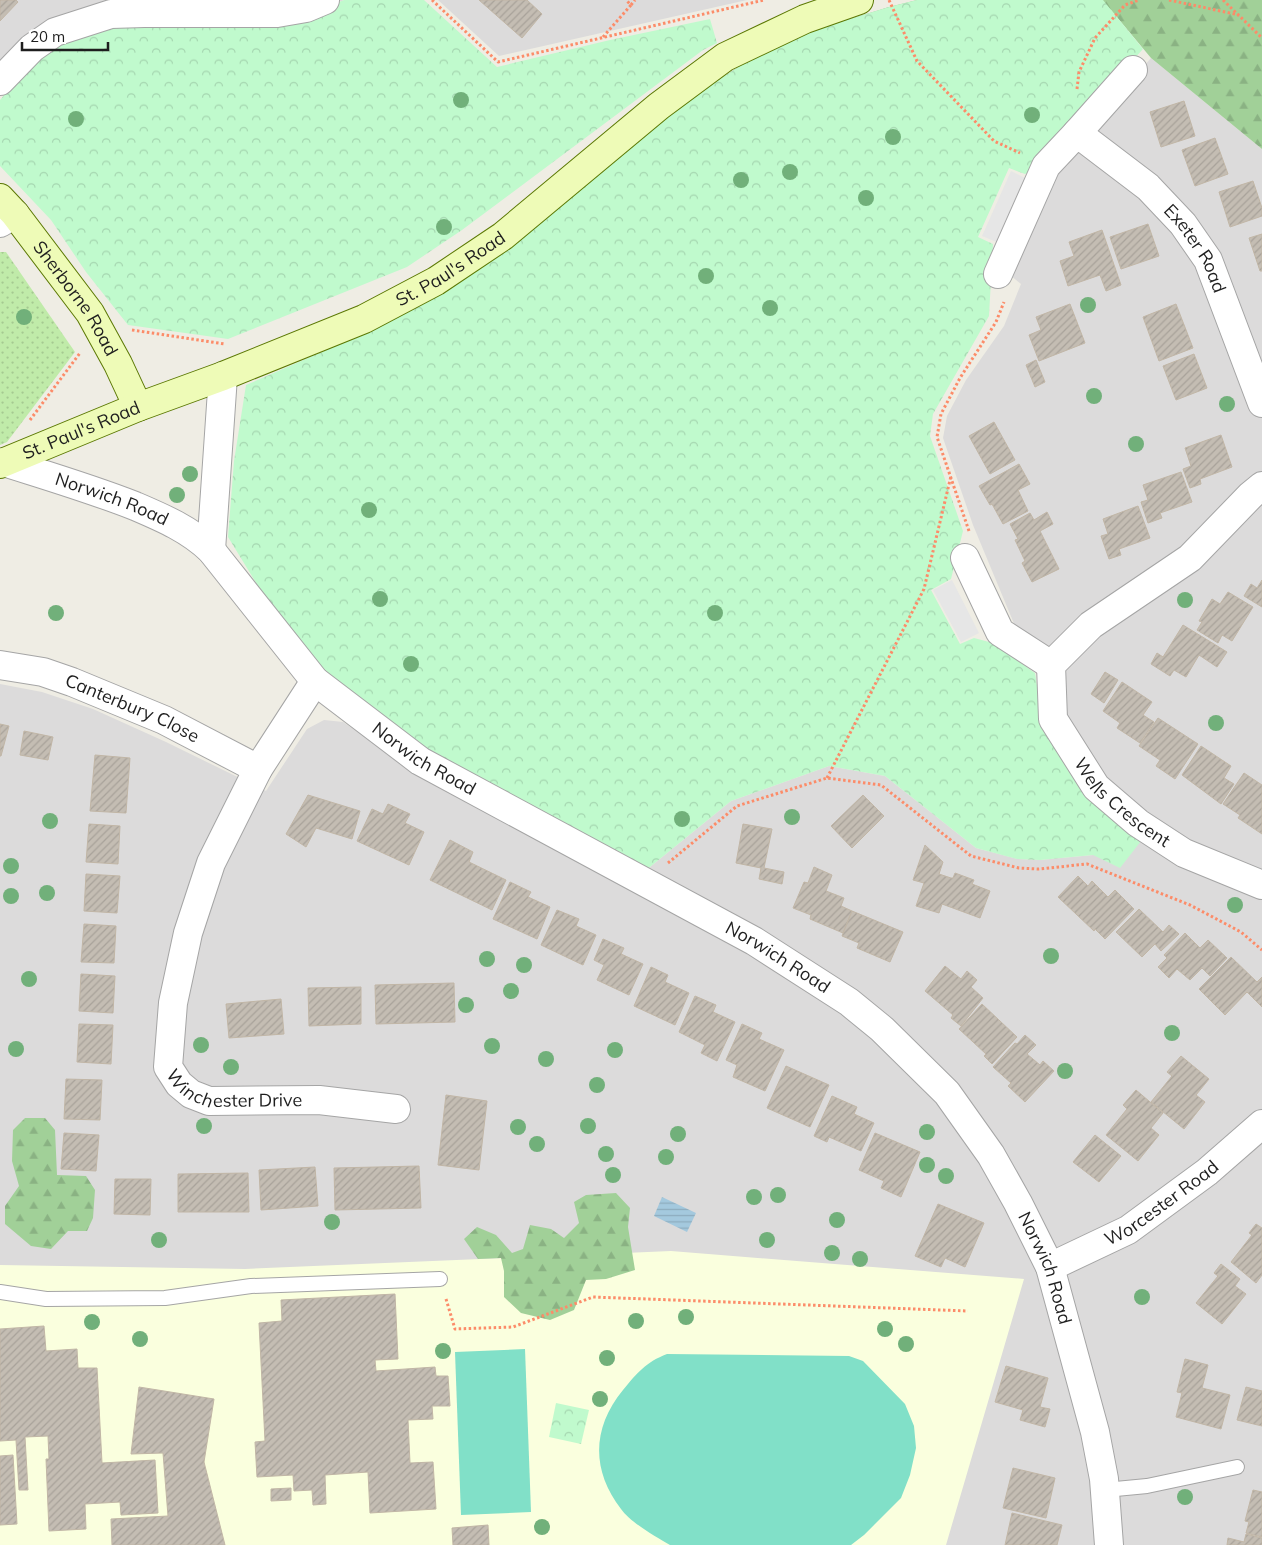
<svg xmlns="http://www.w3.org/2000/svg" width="1262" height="1545" viewBox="0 0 1262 1545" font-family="Mulish,sans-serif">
	<defs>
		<pattern id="grass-dots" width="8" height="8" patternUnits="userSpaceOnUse" patternTransform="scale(1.25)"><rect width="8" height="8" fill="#c0eba9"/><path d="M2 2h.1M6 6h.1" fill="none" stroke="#a5c991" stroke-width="1.8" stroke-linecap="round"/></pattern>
		<pattern id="forest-firs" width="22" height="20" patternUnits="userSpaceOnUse" patternTransform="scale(1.25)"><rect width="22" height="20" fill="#a1d098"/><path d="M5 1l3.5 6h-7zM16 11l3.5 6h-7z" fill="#8ab283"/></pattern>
		<pattern id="park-crowns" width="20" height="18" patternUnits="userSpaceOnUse" patternTransform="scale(1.25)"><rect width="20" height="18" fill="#c0facd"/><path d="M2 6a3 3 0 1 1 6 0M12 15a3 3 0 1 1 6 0" fill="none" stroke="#a5d6b0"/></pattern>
		<pattern id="water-rules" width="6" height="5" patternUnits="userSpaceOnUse" patternTransform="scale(1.25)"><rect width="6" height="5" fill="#a4c9de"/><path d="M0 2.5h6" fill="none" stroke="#8dacbe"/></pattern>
		<pattern id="building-hatch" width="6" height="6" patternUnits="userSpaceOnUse" patternTransform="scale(1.25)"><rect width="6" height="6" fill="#c4bdb3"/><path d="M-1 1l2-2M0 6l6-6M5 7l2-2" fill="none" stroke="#a8a29a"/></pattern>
	</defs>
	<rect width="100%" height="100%" fill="#efede4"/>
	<!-- residential -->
	<g fill="#dcdbdb">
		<polygon points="0,0 344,0 305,16 38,54 0,95"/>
		<polygon points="438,0 747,0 499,56"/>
		<polygon points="1151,58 1262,149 1262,1545 0,1545 0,684 42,692 93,709 166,742 266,791 307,729 324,720 343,722 416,771 645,871 731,801 829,766 885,776 976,848 1018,859 1040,860 1093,855 1103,781 1015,626 973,525 943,438 947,416 966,380 1004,326 1021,284 1006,272 1052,170"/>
	</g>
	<!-- education -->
	<polygon fill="#faffde" points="671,1251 1024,1279 946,1545 0,1545 0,1265 245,1269"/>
	<!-- grass -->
	<polygon fill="url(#grass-dots)" points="0,252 6,252 75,352 7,442 0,445"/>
	<!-- forest -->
	<g fill="url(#forest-firs)">
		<polygon points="917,0 1262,0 1262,149 1151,58 1111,10 648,217 325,350 370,331 664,115 740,66 811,31 889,7"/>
		<polygon points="25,1118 45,1118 55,1130 57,1175 86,1176 95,1190 93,1218 87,1231 68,1231 51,1249 31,1246 5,1224 5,1206 19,1186 12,1161 13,1130"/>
		<polygon points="616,1193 630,1208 628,1227 635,1270 606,1279 586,1280 574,1310 550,1320 521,1313 504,1297 504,1271 501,1258 478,1259 464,1239 477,1227 496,1235 512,1253 523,1249 530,1225 551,1229 564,1238 579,1223 574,1202 586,1195"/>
	</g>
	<!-- park -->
	<g fill="url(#park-crowns)">
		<polygon points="344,0 424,0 497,67 610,40 710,19 717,43 703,50 462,230 407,267 228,339 128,325 86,272 51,220 0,166 0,100 38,54 114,22 305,16"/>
		<polygon points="917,0 1103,0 1143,49 1034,170 1025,174 1009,168 978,237 993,244 989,316 933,414 930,436 963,531 951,579 931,590 960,644 974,638 993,643 1035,673 1043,724 1141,841 1120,868 1093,855 1040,860 1017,859 976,848 885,776 829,766 731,801 645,871 426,752 325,675 258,586 228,537 234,461 246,385 370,331 664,115 740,66 811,31 889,7"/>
		<polygon points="556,1403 589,1410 581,1444 549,1437"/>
	</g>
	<!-- pitch -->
	<g fill="#81e0c8">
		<polygon points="525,1349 531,1512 461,1515 455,1352"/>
		<path d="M667 1354 849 1356 863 1361 905 1404 914 1426 916 1448 910 1475 901 1498 864 1535 851 1545H670C656 1537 630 1522 621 1509 591 1470 592 1428 623 1390 637 1373 646 1362 667 1354Z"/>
	</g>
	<!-- parking -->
	<g fill="#e6e6e6">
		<polygon points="1011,171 1027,179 999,243 982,236"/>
		<polygon points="952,580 979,633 961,642 933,590"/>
	</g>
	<!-- water -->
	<polygon fill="url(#water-rules)" points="662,1197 696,1213 687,1232 654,1216"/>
	<!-- building -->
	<g fill="url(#building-hatch)" stroke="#c1b6a6">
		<polygon points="0,0 16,0 18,2 0,21"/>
		<polygon points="479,0 527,0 542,14 522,38"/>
		<polygon points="1184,101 1195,136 1161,147 1150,112"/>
		<polygon points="1215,138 1228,174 1195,186 1182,150"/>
		<polygon points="1253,181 1262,208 1262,216 1230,227 1219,192"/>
		<polygon points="1148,224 1159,256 1121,269 1110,237"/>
		<polygon points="1102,230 1121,285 1106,291 1100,275 1068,286 1060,261 1074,256 1069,242"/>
		<polygon points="1262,234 1262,271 1260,271 1249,238"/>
		<polygon points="1070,304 1085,343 1039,361 1029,335 1041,330 1036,317"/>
		<polygon points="1176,304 1193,348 1159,361 1143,317"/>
		<polygon points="1194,354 1207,388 1176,400 1163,366"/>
		<polygon points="1036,360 1045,382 1035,387 1026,365"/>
		<polygon points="994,422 1015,460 990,474 969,436"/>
		<polygon points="1221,435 1232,467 1200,479 1201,484 1190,488 1183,469 1191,466 1185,448"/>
		<polygon points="1019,464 1030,484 1018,490 1028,511 1003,524 992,504 990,505 979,486"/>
		<polygon points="1181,472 1192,502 1160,513 1162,518 1148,523 1141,502 1148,500 1143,485"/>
		<polygon points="1138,506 1150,538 1119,549 1121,555 1109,559 1101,536 1108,534 1103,519"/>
		<polygon points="1047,512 1053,524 1040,531 1059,569 1032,582 1022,563 1025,561 1015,540 1018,539 1010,524 1030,513 1034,520"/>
		<polygon points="1262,580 1262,607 1244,596 1251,584 1257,588"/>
		<polygon points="1228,592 1253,607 1232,641 1222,635 1218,643 1197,630 1202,622 1199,621 1212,599 1220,604"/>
		<polygon points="1183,625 1227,652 1217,667 1199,655 1186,677 1174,670 1170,676 1151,664 1157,653 1163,657"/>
		<polygon points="1105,672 1118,680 1104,703 1091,694"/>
		<polygon points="1122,682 1152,702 1143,715 1154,722 1140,743 1117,728 1120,723 1103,711"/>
		<polygon points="1158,718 1198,744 1175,779 1156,766 1160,760 1139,746"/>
		<polygon points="0,724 9,726 1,756 0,756"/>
		<polygon points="24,731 53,737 48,760 20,755"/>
		<polygon points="1201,746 1231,766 1224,778 1234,784 1221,804 1182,775"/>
		<polygon points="95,755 130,758 126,813 90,811"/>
		<polygon points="1244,773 1262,785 1262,834 1238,818 1240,815 1223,804"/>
		<polygon points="308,795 360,811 352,839 316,828 306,847 286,834"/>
		<polygon points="863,795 884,816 852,848 831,826"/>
		<polygon points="388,804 410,814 405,823 424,832 409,865 357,841 372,809 383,814"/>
		<polygon points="89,824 120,826 118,864 86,862"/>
		<polygon points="743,824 772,829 764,868 784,872 782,884 759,879 761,868 736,863"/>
		<polygon points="450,840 473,852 469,862 506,880 492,910 430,880"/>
		<polygon points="925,845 943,862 939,874 951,878 953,878 955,873 974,880 972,884 990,891 980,918 942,904 939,913 916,906 924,883 913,880"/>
		<polygon points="814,867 832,875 826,891 844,898 841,906 852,911 843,933 810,919 811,915 793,908 804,882 808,883"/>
		<polygon points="86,874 120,876 117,913 84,911"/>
		<polygon points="1078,876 1088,886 1092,881 1108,897 1115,890 1134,909 1105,939 1095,929 1094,931 1058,897"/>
		<polygon points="510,882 531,892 528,897 550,907 537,939 493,919"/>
		<polygon points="1139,909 1163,932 1169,925 1179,934 1161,951 1155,944 1142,957 1116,932"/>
		<polygon points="557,910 579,919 576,926 596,935 583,965 541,945"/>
		<polygon points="852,911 903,932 890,962 857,948 859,943 842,936"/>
		<polygon points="84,924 116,926 114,963 81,962"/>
		<polygon points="1185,933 1200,948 1208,940 1227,958 1210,976 1202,968 1190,980 1177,969 1169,978 1158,967 1167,958 1164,955"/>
		<polygon points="603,939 624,948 621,954 643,964 629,995 597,980 604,965 594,960"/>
		<polygon points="1231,957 1257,982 1262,977 1262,1007 1247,992 1225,1015 1199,989"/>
		<polygon points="945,966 961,979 967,971 977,980 971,987 983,998 961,1026 951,1018 953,1015 925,991"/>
		<polygon points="651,967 668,975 665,982 689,993 675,1025 634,1006"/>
		<polygon points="81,974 115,976 113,1013 79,1011"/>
		<polygon points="454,983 455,1022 376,1024 375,985"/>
		<polygon points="361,987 361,1024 309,1026 308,988"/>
		<polygon points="695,996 716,1005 713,1012 735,1022 717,1061 701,1053 705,1045 679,1032"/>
		<polygon points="281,999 284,1034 229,1038 226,1004"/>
		<polygon points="982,1004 1017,1037 992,1064 984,1056 986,1054 959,1029"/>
		<polygon points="79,1024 113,1025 111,1064 77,1062"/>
		<polygon points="742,1024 762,1033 759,1039 784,1050 765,1091 733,1077 737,1065 726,1060"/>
		<polygon points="1025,1035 1036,1045 1027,1054 1040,1065 1043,1061 1054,1071 1025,1102 1008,1086 1011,1083 993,1067 1015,1043 1017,1044"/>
		<polygon points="1181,1056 1209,1079 1196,1095 1205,1102 1184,1129 1151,1102 1172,1076 1167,1072"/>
		<polygon points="786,1066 829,1085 810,1127 767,1108"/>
		<polygon points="66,1079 102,1080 100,1120 64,1119"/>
		<polygon points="1136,1090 1163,1113 1151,1128 1159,1135 1138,1161 1106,1135 1127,1109 1123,1105"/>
		<polygon points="446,1095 487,1101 479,1170 438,1165"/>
		<polygon points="832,1096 857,1107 854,1114 874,1123 861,1151 829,1137 827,1142 814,1136"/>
		<polygon points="64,1133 99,1135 96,1171 61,1169"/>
		<polygon points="875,1133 920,1152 901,1197 881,1188 884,1181 859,1170"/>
		<polygon points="1095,1135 1121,1156 1099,1182 1073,1162"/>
		<polygon points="419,1166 421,1208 335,1210 334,1168"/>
		<polygon points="315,1167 318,1206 261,1210 259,1170"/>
		<polygon points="248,1173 249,1212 178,1212 178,1174"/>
		<polygon points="115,1179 151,1179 150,1215 114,1214"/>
		<polygon points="938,1204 984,1223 965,1267 945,1258 941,1267 915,1256"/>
		<polygon points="1256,1224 1262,1228 1262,1275 1256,1283 1231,1262 1252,1235 1249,1233"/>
		<polygon points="1221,1264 1240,1279 1235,1286 1246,1294 1222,1324 1196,1303 1218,1276 1214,1273"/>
		<polygon points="395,1294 398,1359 375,1360 376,1371 435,1367 436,1376 448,1376 450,1406 432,1406 433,1419 408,1420 410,1463 433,1462 436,1509 370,1513 368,1472 325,1475 326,1504 313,1505 312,1490 294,1491 293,1475 257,1477 255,1442 265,1441 259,1323 282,1321 281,1300"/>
		<polygon points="44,1326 46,1351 77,1349 78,1368 97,1368 102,1463 155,1460 158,1513 121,1515 120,1502 85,1504 86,1529 49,1531 46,1459 49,1459 48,1436 25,1437 28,1490 19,1490 16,1440 0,1441 0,1329"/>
		<polygon points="1185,1359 1208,1365 1202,1388 1230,1395 1221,1429 1176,1417 1182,1393 1177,1392"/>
		<polygon points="1006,1366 1048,1378 1040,1407 1050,1409 1045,1427 1020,1420 1023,1410 995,1402"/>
		<polygon points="139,1387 214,1399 204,1462 225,1545 112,1545 111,1519 168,1516 163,1453 131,1454"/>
		<polygon points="1246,1387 1262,1391 1262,1426 1237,1420"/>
		<polygon points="13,1455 17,1524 0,1525 0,1456"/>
		<polygon points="1013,1468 1055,1478 1046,1518 1003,1508"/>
		<polygon points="291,1488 291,1500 271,1501 271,1489"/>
		<polygon points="1253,1490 1262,1492 1262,1537 1246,1533 1249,1522 1245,1521"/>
		<polygon points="1012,1513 1062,1525 1057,1545 1005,1545"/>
		<polygon points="488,1525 489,1545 453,1545 452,1528"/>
		<polygon points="1246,1534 1262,1538 1262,1545 1227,1545 1228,1538 1244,1542"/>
	</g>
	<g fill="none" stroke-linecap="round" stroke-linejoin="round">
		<!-- lane casing -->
		<g stroke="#a5a5a5" stroke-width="16">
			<g id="lane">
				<polyline points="0,1292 46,1299 165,1298 251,1286 440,1279"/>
				<polyline points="1105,1490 1147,1486 1237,1467"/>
			</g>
		</g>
		<!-- street casing -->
		<g stroke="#a5a5a5" stroke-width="30">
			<g id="street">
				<polyline points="144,13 277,13 306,8 325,0"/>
				<polyline points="0,81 32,48 55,32 111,14 144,13 145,0"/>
				<polyline points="1077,133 1133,70"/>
				<polyline points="0,223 15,214"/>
				<path id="s1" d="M998 274 1046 166 1077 133 1148 187 1183 224 1208 260 1262 403"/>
				<path id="s2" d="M4 462C48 476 92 489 135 506 163 518 189 529 211 550L315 681 420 761 754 941 849 1002 882 1029 947 1093 991 1155 1018 1203 1050 1267 1095 1432 1104 1479 1109 1545"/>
				<path id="s3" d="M1262 486 1251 495 1190 558 1091 625 1051 665 1053 719 1096 787 1138 823 1184 853 1262 885"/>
				<polyline points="211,550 223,376"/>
				<polyline points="965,558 1000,632 1051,665"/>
				<path id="s4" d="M0 665 43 672 72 682 164 720 258 769"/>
				<path id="s5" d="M315 681 258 769 211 863 188 933 173 1003 168 1067 179 1084 191 1094 209 1101 319 1100 396 1109"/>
				<path id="s6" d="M1050 1267 1128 1230 1207 1172 1262 1124"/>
			</g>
		</g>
		<!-- secondary casing -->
		<g stroke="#5b7803" stroke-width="30">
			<g id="secondary">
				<path id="s7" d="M0 198 15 214 90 313 118 364 138 407"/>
				<path id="s8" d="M0 464 138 407 223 376 364 319 436 281 503 236 659 106 725 57 805 19 859 0"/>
			</g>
		</g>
		<!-- path -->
		<g stroke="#fc8c69" stroke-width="3" stroke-dasharray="2.5 2.5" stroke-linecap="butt">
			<polyline points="432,0 498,62 764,0"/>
			<polyline points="889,0 917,61 994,141 1020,153"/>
			<polyline points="1169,0 1239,15"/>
			<polyline points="1223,0 1262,38"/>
			<polyline points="631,5 635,0"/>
			<polyline points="603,37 631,5 626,0"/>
			<polyline points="1077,89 1079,72 1095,38 1125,5 1139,0"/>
			<polyline points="132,330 225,344"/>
			<polyline points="30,420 80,353"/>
			<polyline points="969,531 937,437 941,414 960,378 996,322 1004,302"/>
			<polyline points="827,778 924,589 951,476"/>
			<polyline points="668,863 737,806 827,778 881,785 971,856 1019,868 1039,869 1087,864 1190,905 1241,932 1262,950"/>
			<polyline points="446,1299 455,1329 513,1327 593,1297 968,1311"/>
		</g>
		<!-- lane -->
		<use href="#lane" stroke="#fff" stroke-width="14"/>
		<!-- street -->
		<use href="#street" stroke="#fff" stroke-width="28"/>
		<!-- secondary -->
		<use href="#secondary" stroke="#eefbb7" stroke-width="28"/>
	</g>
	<!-- trees -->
	<g fill="#71b07a">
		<circle cx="461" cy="100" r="8"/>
		<circle cx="1032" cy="115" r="8"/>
		<circle cx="76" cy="119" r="8"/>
		<circle cx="893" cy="137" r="8"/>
		<circle cx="790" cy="172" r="8"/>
		<circle cx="741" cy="180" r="8"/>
		<circle cx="866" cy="198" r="8"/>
		<circle cx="444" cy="227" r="8"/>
		<circle cx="706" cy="276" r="8"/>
		<circle cx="1088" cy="305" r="8"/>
		<circle cx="770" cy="308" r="8"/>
		<circle cx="24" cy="317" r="8"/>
		<circle cx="1094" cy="396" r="8"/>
		<circle cx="1227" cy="404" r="8"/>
		<circle cx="1136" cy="444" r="8"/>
		<circle cx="190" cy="474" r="8"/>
		<circle cx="177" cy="495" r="8"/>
		<circle cx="369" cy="510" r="8"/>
		<circle cx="380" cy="599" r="8"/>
		<circle cx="1185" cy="600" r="8"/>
		<circle cx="56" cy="613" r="8"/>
		<circle cx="715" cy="613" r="8"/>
		<circle cx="411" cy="664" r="8"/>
		<circle cx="1216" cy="723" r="8"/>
		<circle cx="792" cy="817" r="8"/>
		<circle cx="682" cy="819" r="8"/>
		<circle cx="50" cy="821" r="8"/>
		<circle cx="11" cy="866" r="8"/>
		<circle cx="47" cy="893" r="8"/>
		<circle cx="11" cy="896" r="8"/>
		<circle cx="1235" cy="905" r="8"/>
		<circle cx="1051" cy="956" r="8"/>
		<circle cx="487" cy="959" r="8"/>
		<circle cx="524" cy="965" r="8"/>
		<circle cx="29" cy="979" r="8"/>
		<circle cx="511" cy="991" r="8"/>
		<circle cx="466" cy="1005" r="8"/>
		<circle cx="1172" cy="1033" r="8"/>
		<circle cx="201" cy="1045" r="8"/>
		<circle cx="492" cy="1046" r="8"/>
		<circle cx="16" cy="1049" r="8"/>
		<circle cx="615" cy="1050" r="8"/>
		<circle cx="546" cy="1059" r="8"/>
		<circle cx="231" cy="1067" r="8"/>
		<circle cx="1065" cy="1071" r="8"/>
		<circle cx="597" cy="1085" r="8"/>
		<circle cx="204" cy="1126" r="8"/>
		<circle cx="588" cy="1126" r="8"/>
		<circle cx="518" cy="1127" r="8"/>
		<circle cx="927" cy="1132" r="8"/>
		<circle cx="678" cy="1134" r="8"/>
		<circle cx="537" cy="1144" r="8"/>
		<circle cx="606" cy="1154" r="8"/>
		<circle cx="666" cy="1157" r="8"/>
		<circle cx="927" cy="1165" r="8"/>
		<circle cx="613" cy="1175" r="8"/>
		<circle cx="946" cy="1176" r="8"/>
		<circle cx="778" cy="1195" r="8"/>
		<circle cx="754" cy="1197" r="8"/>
		<circle cx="837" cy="1220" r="8"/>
		<circle cx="332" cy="1222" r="8"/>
		<circle cx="159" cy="1240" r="8"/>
		<circle cx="767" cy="1240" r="8"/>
		<circle cx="832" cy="1253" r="8"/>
		<circle cx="860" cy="1259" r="8"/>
		<circle cx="1142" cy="1297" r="8"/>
		<circle cx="686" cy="1317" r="8"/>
		<circle cx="636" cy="1321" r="8"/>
		<circle cx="92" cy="1322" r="8"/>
		<circle cx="885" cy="1329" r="8"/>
		<circle cx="140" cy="1339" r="8"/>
		<circle cx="906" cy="1344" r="8"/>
		<circle cx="443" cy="1351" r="8"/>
		<circle cx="607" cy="1358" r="8"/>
		<circle cx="600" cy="1399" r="8"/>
		<circle cx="1185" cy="1497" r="8"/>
		<circle cx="542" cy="1527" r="8"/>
	</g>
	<g text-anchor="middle" stroke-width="4" stroke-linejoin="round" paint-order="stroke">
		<!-- street labels -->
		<g font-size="18" fill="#1e1e1e" stroke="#fff">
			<text dy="6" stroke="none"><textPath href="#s1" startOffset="331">Exeter Road</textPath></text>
			<text dy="6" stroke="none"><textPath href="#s8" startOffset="492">St. Paul's Road</textPath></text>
			<text dy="6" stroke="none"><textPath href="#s7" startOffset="126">Sherborne Road</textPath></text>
			<text dy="6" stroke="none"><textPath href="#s8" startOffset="88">St. Paul's Road</textPath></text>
			<text dy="6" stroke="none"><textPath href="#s2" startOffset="114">Norwich Road</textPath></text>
			<text dy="6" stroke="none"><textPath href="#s4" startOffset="140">Canterbury Close</textPath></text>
			<text dy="6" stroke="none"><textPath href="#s2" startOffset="528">Norwich Road</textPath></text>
			<text dy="6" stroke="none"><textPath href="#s3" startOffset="442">Wells Crescent</textPath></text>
			<text dy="6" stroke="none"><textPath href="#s2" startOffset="934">Norwich Road</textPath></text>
			<text dy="6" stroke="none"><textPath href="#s5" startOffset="496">Winchester Drive</textPath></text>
			<text dy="6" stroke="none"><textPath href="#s6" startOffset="129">Worcester Road</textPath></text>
			<text dy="6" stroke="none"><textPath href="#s2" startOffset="1354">Norwich Road</textPath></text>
		</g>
	</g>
	<!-- scale -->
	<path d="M22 42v8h86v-8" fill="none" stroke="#1e1e1e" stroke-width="2.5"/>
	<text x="30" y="42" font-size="15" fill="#1e1e1e" stroke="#ffffff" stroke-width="4" paint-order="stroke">20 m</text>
</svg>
